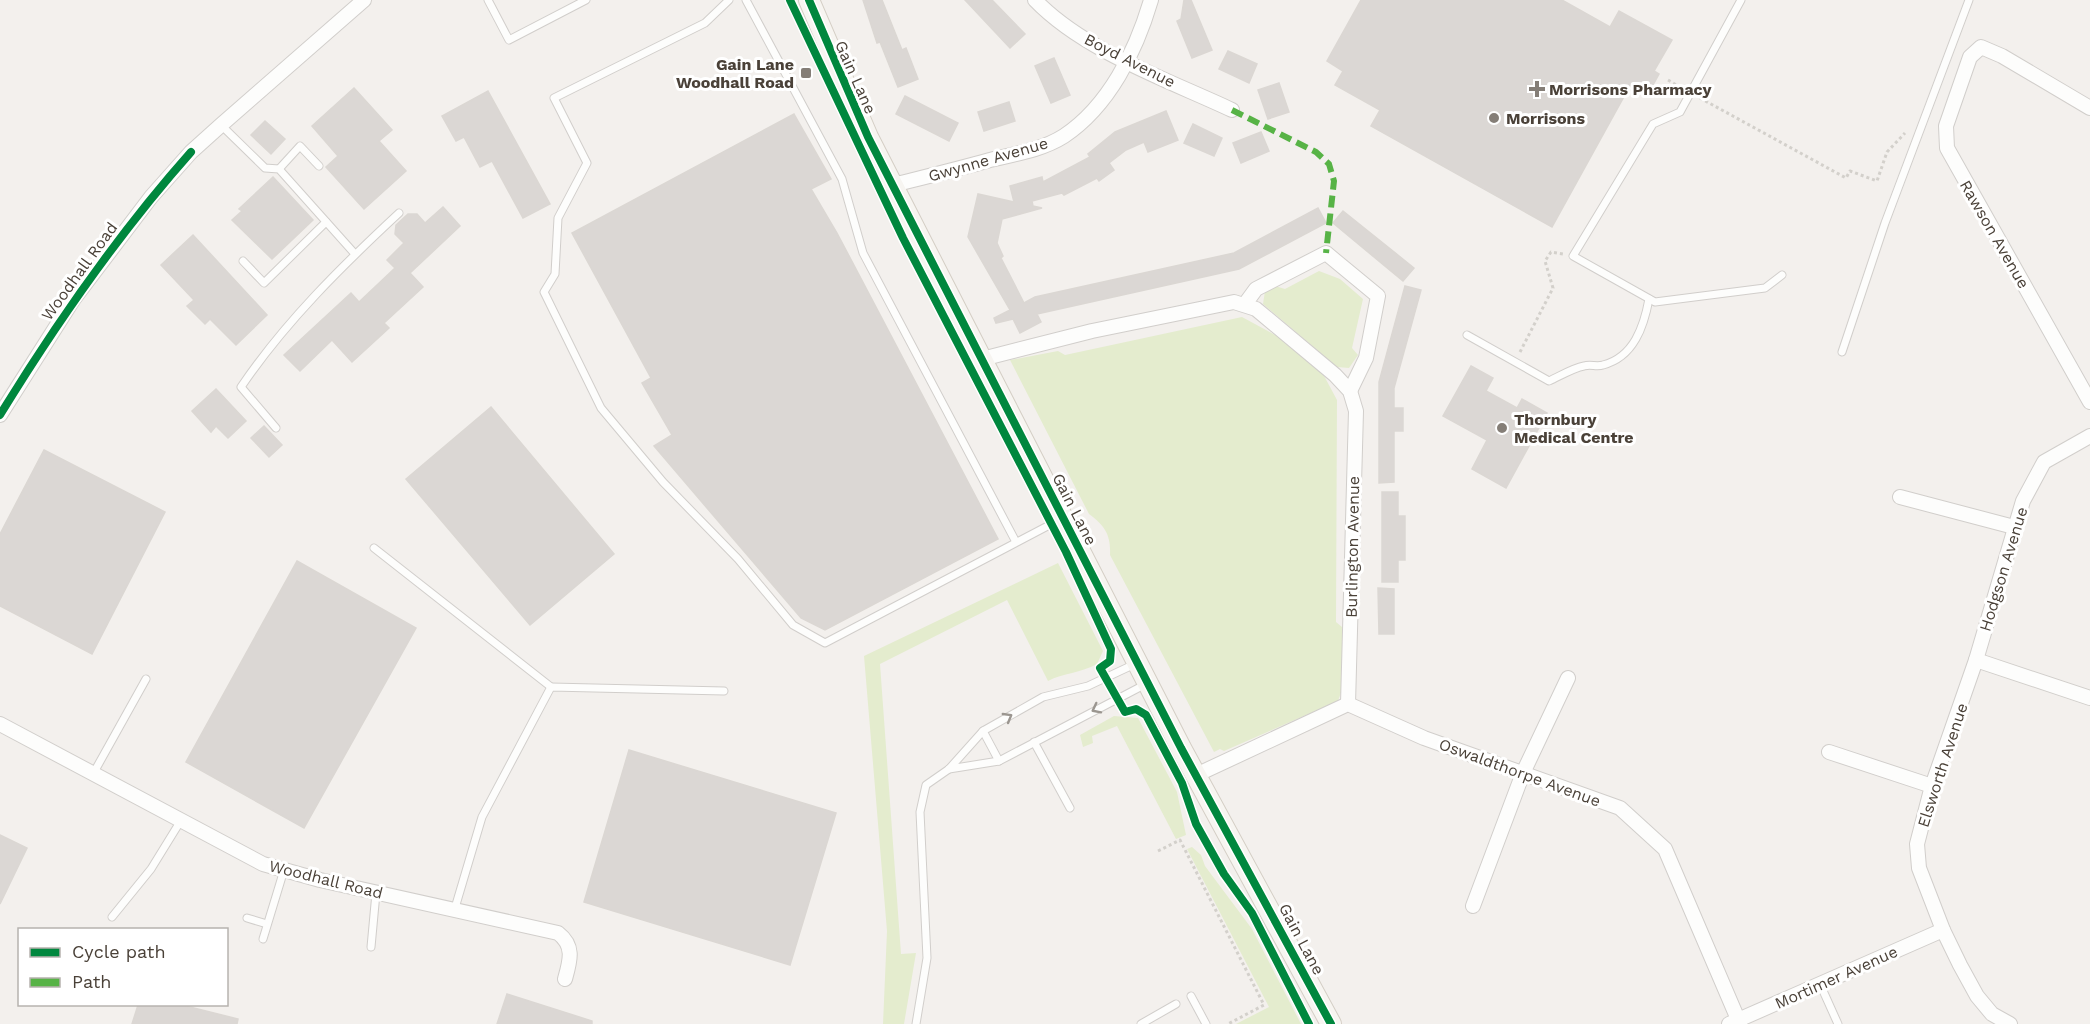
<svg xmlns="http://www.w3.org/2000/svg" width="2090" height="1024" viewBox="0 0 2090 1024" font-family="'Work Sans',sans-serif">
	<rect width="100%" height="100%" fill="#f3f0ed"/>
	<!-- green -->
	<g fill="#e4ecce">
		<polygon points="1319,271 1340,279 1363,299 1352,348 1358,355 1349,368 1337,367 1263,304 1265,291 1275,286 1285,289"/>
		<path d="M1242 317 1279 337 1322 372 1337 400 1336 622 1342 627 1343 687 1338 701 1224 751 1220 749 1214 752 1110 555C1111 535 1105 526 1089 514L1010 360 1058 351 1065 355Z"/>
		<path d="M1058 563 1103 651 1097 664C1081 673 1063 673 1048 681L1007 600 880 664 901 954 916 953 904 1024H883L887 931 864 656Z"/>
		<polygon points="1114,716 1138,718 1177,792 1186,835 1176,839 1117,726 1092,736 1093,743 1083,747 1080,735"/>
		<polygon points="1192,847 1201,855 1205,866 1252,929 1301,1024 1236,1024 1269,1007 1187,849"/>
	</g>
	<!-- building -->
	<g fill="#dbd7d4" stroke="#dbd7d3" stroke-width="1.5">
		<polygon points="863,0 882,0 902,50 906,48 918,79 898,87 880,42 877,43"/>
		<polygon points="965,0 992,0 1025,34 1010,48"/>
		<polygon points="1184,0 1191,0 1212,50 1192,58 1177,21 1181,19"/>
		<polygon points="1361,0 1562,0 1610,27 1619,11 1672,40 1654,71 1659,74 1648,94 1631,84 1552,227 1371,126 1380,110 1335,85 1343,71 1327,61"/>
		<polygon points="1228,51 1257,64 1249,83 1219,69"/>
		<polygon points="1054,58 1070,95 1051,103 1035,66"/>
		<polygon points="1279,83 1289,112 1268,119 1258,90"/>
		<polygon points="354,88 392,130 379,141 406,171 364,209 326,167 338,156 312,126"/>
		<polygon points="488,91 550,204 523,218 492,161 480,167 464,137 456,141 442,116"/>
		<polygon points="905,96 958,123 949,141 896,114"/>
		<polygon points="1009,102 1015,121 984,131 978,112"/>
		<polygon points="1166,111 1178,140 1148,152 1144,142 1126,150 1109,163 1114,170 1099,181 1097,178 1064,195 1062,193 1032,201 1033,206 1042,208 1002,219 997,243 1003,256 1001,258 1024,303 1035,297 1234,253 1318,208 1326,223 1239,269 1037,314 1041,322 1020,333 1013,319 996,323 994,318 1010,310 968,237 978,194 1014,202 1010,186 1042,177 1043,182 1090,157 1088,154 1115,132"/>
		<polygon points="794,114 831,179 811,189 837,233 998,539 825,630 801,618 654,446 672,435 642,383 651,378 572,233"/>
		<polygon points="265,121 285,139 271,154 251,135"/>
		<polygon points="1193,124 1222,138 1214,156 1184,143"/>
		<polygon points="1261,132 1269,151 1241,163 1233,143"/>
		<polygon points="273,177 313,220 272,259 232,220 242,211 239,209"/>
		<polygon points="443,207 460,226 410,273 423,287 384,323 389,328 352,362 332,340 300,371 284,355 351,293 359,302 395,268 387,260 404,243 395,234 396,225 408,214 417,214 425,223"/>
		<polygon points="1343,211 1414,268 1403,281 1333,223"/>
		<polygon points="193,235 267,315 236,345 210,319 205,324 187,306 194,300 161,265"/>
		<polygon points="1405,286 1421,290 1394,388 1394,408 1403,408 1403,431 1394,431 1394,482 1379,483 1379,382"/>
		<polygon points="1471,366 1493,378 1486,391 1517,408 1522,399 1547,413 1506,488 1472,469 1487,440 1443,416"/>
		<polygon points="216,389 246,421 228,438 216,426 211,432 192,411"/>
		<polygon points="491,407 614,554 530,625 406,479"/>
		<polygon points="264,426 282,445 269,457 251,438"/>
		<polygon points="44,450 165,512 92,654 0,606 0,534"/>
		<polygon points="1382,492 1398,492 1398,516 1405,516 1405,560 1398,560 1398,582 1382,582"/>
		<polygon points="297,561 416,628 304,828 186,762"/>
		<polygon points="1378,588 1394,589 1394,634 1379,634"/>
		<polygon points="629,750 836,813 790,965 584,902"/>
		<polygon points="0,835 27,848 0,904"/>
		<polygon points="507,994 592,1021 592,1024 497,1024"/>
		<polygon points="138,1005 182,1005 238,1019 237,1024 132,1024"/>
	</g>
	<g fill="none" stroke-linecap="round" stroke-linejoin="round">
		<!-- lane casing -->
		<g stroke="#d1cecb" stroke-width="9">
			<g id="lane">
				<polyline points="488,0 509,40 586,0"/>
				<polyline points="729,0 705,23 554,98 587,163 558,218 555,274 544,292 601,408 663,482 738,559 793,625 825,643 1061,519"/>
				<polyline points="746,0 842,179 863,253 1016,542"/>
				<polyline points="1741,0 1680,112 1653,124 1573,256 1655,302 1765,288 1782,275"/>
				<polyline points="221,125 265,168 279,169 355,254"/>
				<polyline points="279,169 300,146 319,166"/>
				<polyline points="243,261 264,283 326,222"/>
				<path d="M1467 335 1549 381C1560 376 1573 368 1584 366 1590 364 1597 367 1603 365 1634 357 1644 326 1649 299"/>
				<polyline points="1842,352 1885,223 1969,0"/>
				<path d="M276 428 241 387C285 322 342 266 399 213"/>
				<polyline points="374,548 551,687"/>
				<polyline points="983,731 999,761"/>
				<polyline points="1034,742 1070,808"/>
				<polyline points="949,769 999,761 1146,684"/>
				<polyline points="93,774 146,679"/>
				<polyline points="455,908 482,817 551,687 724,691"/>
				<polyline points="112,917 151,869 180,822"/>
				<polyline points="247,918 267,924"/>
				<polyline points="263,939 284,870"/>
				<polyline points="371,947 376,893"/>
				<polyline points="1820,984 1838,1024"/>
				<polyline points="1191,996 1206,1024"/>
				<polyline points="916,1024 927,958 920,812 926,785 949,769 983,731 1043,697 1088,686 1137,663"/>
				<polyline points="1141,1024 1176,1004"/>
			</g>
		</g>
		<!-- street casing -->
		<g stroke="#d1cecb" stroke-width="16">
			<g id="street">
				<path d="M1035 0C1084 51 1168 80 1232 110"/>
				<polyline points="2090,108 2002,56 1981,47 1970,57 1946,126 1947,148 2090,402"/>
				<path d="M893 185C925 177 958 169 990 160 1015 154 1042 150 1064 136 1109 106 1136 51 1151 0"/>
				<polyline points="1245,304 1256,289 1326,253 1378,296 1366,358 1350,391"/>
				<polyline points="982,359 1092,331 1234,302 1256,309 1335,375 1350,391 1356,411 1348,704"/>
				<polyline points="0,415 73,300 151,197 191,152 221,125 364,0"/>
				<polyline points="1900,497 2014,527"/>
				<polyline points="1976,660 2090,698"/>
				<path d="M0 724 263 864 320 880 558 933C575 946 570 961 565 979"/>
				<polyline points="1829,752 1932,786"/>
				<polyline points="1196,775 1348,704 1424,738 1620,808 1665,849 1740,1024"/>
				<polyline points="1473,906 1523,773 1568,678"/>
				<polyline points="1729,1024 1943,930"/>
				<polyline points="2010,1024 1992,1014 1977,996 1960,965 1943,930 1919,868 1917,844 1932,786 1976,660 2023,501 2044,462 2090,436"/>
			</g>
		</g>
		<!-- secondary casing -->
		<g stroke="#d4cec5" stroke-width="22">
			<polyline id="secondary" points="809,0 868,137 936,270 1181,748 1331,1024"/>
		</g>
		<!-- path -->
		<g stroke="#d3d0cb" stroke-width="3" stroke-dasharray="3 3" stroke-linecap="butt">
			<polyline points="1668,80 1681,88"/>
			<polyline points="1700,98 1846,178 1850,171 1877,181 1887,152 1905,133"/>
			<polyline points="1520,352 1553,288 1545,261 1551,252 1563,254"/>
			<polyline points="1158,851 1180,840 1264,1005 1228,1024"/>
		</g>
		<!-- lane -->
		<use href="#lane" stroke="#fdfdfc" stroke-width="7"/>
		<!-- street -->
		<use href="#street" stroke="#fdfdfc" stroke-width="14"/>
		<!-- secondary -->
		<use href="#secondary" stroke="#f7f5f1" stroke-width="20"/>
		<!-- quiet -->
		<polyline stroke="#57b346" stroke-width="6" stroke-dasharray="12 6" stroke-linecap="butt" points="1232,110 1316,152 1329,164 1334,181 1326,253"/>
		<!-- cycleway casing -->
		<g stroke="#fff" stroke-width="11">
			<g id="cycleway">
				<polyline points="790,0 903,238 1066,552 1111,649 1110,661 1100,668 1125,712 1136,709 1146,715 1182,783 1196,824 1224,874 1252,913 1309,1024"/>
				<polyline points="809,0 868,137 936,270 1181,748 1331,1024"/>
				<path d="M0 415C57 322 119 233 191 152"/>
			</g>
		</g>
		<!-- cycleway -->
		<use href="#cycleway" stroke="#00873e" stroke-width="8"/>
	</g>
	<!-- one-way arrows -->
	<defs><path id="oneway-chevron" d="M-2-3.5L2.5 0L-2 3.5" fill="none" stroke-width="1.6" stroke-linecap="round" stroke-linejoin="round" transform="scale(1.5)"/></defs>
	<g stroke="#9b9690">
		<use href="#oneway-chevron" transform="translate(1096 709) rotate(153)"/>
		<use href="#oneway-chevron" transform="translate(1008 717) rotate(-30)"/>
	</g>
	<!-- markers -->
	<g fill="#857e77" stroke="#fff" stroke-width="2">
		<rect x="800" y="67" width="12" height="12" rx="3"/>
		<path d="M1534 80h6v6h6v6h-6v6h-6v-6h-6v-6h6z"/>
		<circle cx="1494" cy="118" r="6"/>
		<circle cx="1502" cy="428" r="6"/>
	</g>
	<g text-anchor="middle" stroke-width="6" stroke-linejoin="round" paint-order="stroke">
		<!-- street labels -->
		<g font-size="16" fill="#4a4138" stroke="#fff">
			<text transform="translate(1130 60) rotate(27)" y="6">Boyd Avenue</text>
			<text transform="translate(856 77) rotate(66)" y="6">Gain Lane</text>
			<text transform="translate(988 159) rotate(-16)" y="6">Gwynne Avenue</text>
			<text transform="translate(1995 234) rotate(60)" y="6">Rawson Avenue</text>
			<text transform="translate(79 271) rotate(-54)" y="6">Woodhall Road</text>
			<text transform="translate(1075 509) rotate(63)" y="6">Gain Lane</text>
			<text transform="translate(1352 547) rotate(-89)" y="6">Burlington Avenue</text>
			<text transform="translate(2003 569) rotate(-73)" y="6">Hodgson Avenue</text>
			<text transform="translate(1942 765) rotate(-72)" y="6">Elsworth Avenue</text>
			<text transform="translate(1520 772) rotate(20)" y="6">Oswaldthorpe Avenue</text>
			<text transform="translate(326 879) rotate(14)" y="6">Woodhall Road</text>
			<text transform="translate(1302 939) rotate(62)" y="6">Gain Lane</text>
			<text transform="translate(1836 977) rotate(-24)" y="6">Mortimer Avenue</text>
		</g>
		<!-- poi labels -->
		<g font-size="16" font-weight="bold" fill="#4a4138" stroke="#fff" text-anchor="start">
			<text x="794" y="70" text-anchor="end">Gain Lane<tspan x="794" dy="18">Woodhall Road</tspan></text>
			<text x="1549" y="95">Morrisons Pharmacy</text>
			<text x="1506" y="124">Morrisons</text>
			<text x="1514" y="425">Thornbury<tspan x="1514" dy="18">Medical Centre</tspan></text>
		</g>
	</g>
	<!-- legend -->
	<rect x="18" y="928" width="210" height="78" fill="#ffffff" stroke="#b7b3af" stroke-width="1.5"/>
	<rect x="30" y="948" width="30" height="9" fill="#00873e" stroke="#b7b3af" stroke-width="1.5"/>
	<text x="72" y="958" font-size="18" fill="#4a4138">Cycle path</text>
	<rect x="30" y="978" width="30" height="9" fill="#57b346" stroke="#b7b3af" stroke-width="1.5"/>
	<text x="72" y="988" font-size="18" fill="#4a4138">Path</text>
</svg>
